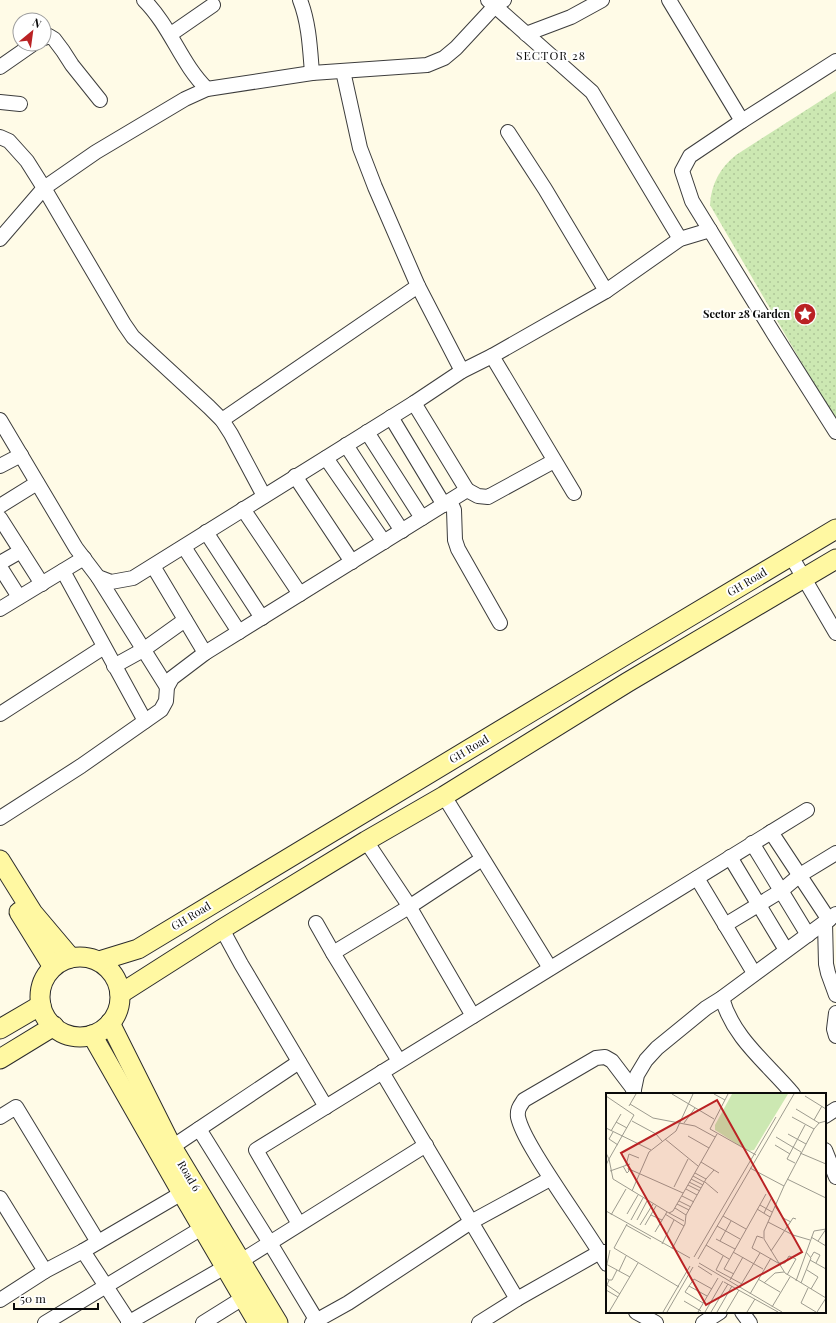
<svg xmlns="http://www.w3.org/2000/svg" width="836" height="1323" viewBox="0 0 836 1323" font-family="'Playfair Display',serif">
	<defs>
		<pattern id="grass-dots" width="8" height="8" patternUnits="userSpaceOnUse"><rect width="8" height="8" fill="#cce8b2"/><path d="M2 2h.1M6 6h.1" fill="none" stroke="#aec698" stroke-width="1.8" stroke-linecap="round"/></pattern>
	</defs>
	<rect width="100%" height="100%" fill="#fffbe7"/>
	<!-- grass -->
	<path fill="url(#grass-dots)" d="M836 91V422L710 205C711 184 720 168 736 155Z"/>
	<g fill="none" stroke-linecap="round" stroke-linejoin="round">
		<!-- street casing -->
		<g stroke="#3d3d3d" stroke-width="16">
			<g id="street">
				<path d="M144 0C171 27 181 64 207 89"/>
				<path d="M300 0C309 23 310 48 312 73"/>
				<polyline points="488,0 592,92 680,239"/>
				<polyline points="669,0 742,121"/>
				<polyline points="171,34 213,5"/>
				<polyline points="526,34 571,17 602,0"/>
				<polyline points="44,38 49,36 54,39 63,51 72,65 100,100"/>
				<polyline points="836,61 742,121 690,156 682,171 692,201 774,334 836,432"/>
				<polyline points="0,67 33,44"/>
				<polyline points="343,71 360,148 375,187 418,286 462,371"/>
				<polyline points="0,102 20,104"/>
				<polyline points="508,132 545,189 606,291"/>
				<polyline points="0,137 9,141 27,161 44,188 124,324 133,337 209,407 222,420 231,434 264,496"/>
				<polyline points="0,239 44,188 96,152 185,99 207,89 312,73 427,65 444,58 456,48 495,6 504,0"/>
				<polyline points="492,356 574,493"/>
				<polyline points="391,417 444,505"/>
				<polyline points="0,420 76,548 98,577 111,582 133,578 414,403 462,371 492,356 606,291 680,239 710,230"/>
				<polyline points="222,420 418,286"/>
				<polyline points="367,432 422,518"/>
				<polyline points="346,445 402,531"/>
				<polyline points="326,458 384,542"/>
				<polyline points="0,466 21,455"/>
				<polyline points="295,476 352,562"/>
				<polyline points="467,490 478,496 488,497 554,461"/>
				<polyline points="450,501 454,510 455,540 458,549 500,623"/>
				<polyline points="0,506 37,483"/>
				<polyline points="243,509 300,594"/>
				<polyline points="0,518 42,584"/>
				<polyline points="206,532 262,618"/>
				<polyline points="184,547 239,632"/>
				<polyline points="791,556 836,633"/>
				<polyline points="0,563 21,551"/>
				<polyline points="153,566 205,653"/>
				<polyline points="0,567 19,597"/>
				<polyline points="63,571 145,721"/>
				<polyline points="98,577 167,687"/>
				<polyline points="0,609 84,558"/>
				<polyline points="114,666 143,650 185,620"/>
				<polyline points="0,714 104,647"/>
				<polyline points="444,796 550,968"/>
				<polyline points="0,818 81,766 161,710 166,701 167,687 172,678 205,653 467,490 414,403"/>
				<polyline points="771,832 829,920"/>
				<polyline points="366,841 406,901 473,1016"/>
				<polyline points="752,843 808,935"/>
				<polyline points="730,857 786,950"/>
				<polyline points="697,878 754,973"/>
				<polyline points="316,923 333,953 399,1061"/>
				<polyline points="825,923 826,964 828,973 836,995"/>
				<polyline points="725,925 781,891 800,875 836,853"/>
				<polyline points="222,929 241,964 326,1107"/>
				<polyline points="333,953 409,907 482,859"/>
				<path d="M722 998C733 1038 767 1063 793 1094"/>
				<polyline points="836,1013 834,1029 836,1036"/>
				<polyline points="382,1072 517,1299"/>
				<polyline points="633,1094 637,1075 646,1060 657,1048 706,1008 722,998 836,914"/>
				<polyline points="825,1116 836,1109"/>
				<polyline points="0,1117 16,1107 98,1242"/>
				<polyline points="199,1129 270,1243 317,1321"/>
				<polyline points="172,1147 299,1062"/>
				<polyline points="825,1150 836,1177"/>
				<polyline points="0,1198 45,1271"/>
				<polyline points="299,1224 256,1150 807,810"/>
				<polyline points="83,1251 130,1323"/>
				<polyline points="241,1261 426,1145"/>
				<path d="M607 1264C585 1228 560 1194 538 1158 531 1146 521 1131 518 1117 517 1109 520 1106 524 1100L596 1058 605 1057 612 1061 634 1090"/>
				<polyline points="0,1300 45,1271 83,1251 182,1193"/>
				<polyline points="636,1312 656,1323"/>
				<polyline points="742,1312 750,1323"/>
				<polyline points="45,1323 202,1228"/>
				<polyline points="128,1323 225,1267"/>
				<polyline points="203,1323 243,1298"/>
				<polyline points="312,1323 348,1303 471,1222 550,1179"/>
				<polyline points="479,1323 517,1299 600,1252 607,1252"/>
				<polyline points="703,1323 720,1312"/>
			</g>
		</g>
		<!-- secondary casing -->
		<g stroke="#2c2c2c" stroke-width="21">
			<g id="secondary">
				<polyline points="0,860 33,913 71,958"/>
				<polyline points="19,912 53,967"/>
				<circle cx="80" cy="997" r="40"/>
				<polyline points="99,961 138,949 627,654 836,529"/>
				<polyline points="120,994 222,929 366,841 444,796 628,682 836,559"/>
				<polyline points="110,1023 172,1147 278,1323"/>
				<polyline points="0,1029 41,1005"/>
				<polyline points="92,1035 182,1193 258,1323"/>
				<polyline points="0,1059 54,1026"/>
			</g>
		</g>
		<!-- street -->
		<use href="#street" stroke="#fff" stroke-width="14"/>
		<!-- secondary -->
		<use href="#secondary" stroke="#fff8a2" stroke-width="19"/>
	</g>
	<!-- icons -->
	<defs>
		<g id="sight-disc" transform="scale(1.15)"><circle r="9.5" fill="#ba2224" stroke="#fff"/><path d="M0-6L1.8-2.2L6-1.7L2.9 1.2L3.7 5.4L0 3.3L-3.7 5.4L-2.9 1.2L-6-1.7L-1.8-2.2Z" fill="#fff"/></g>
	</defs>
	<g fill-rule="evenodd">
		<use href="#sight-disc" x="805" y="314"/>
	</g>
	<g text-anchor="middle" stroke-width="4" stroke-linejoin="round" paint-order="stroke">
		<!-- poi labels -->
		<g font-size="11" font-weight="bold" fill="#0a0a0a" stroke="#fff" text-anchor="end">
			<text x="790" y="318">Sector 28 Garden</text>
		</g>
		<!-- street labels -->
		<g font-size="11" fill="#0a0a0a" stroke="#fff">
			<text transform="translate(747 582) rotate(-31)" y="4">GH Road</text>
			<text transform="translate(469 749) rotate(-31)" y="4">GH Road</text>
			<text transform="translate(191 916) rotate(-31)" y="4">GH Road</text>
			<text transform="translate(189 1176) rotate(59)" y="4">Road 6</text>
		</g>
		<!-- neighbourhood labels -->
		<g font-size="12" letter-spacing="1" fill="#0a0a0a" stroke="#fff">
			<text x="551" y="60">SECTOR 28</text>
		</g>
	</g>
	<!-- overview -->
	<g transform="translate(606 1093)">
		<rect width="220" height="220" fill="#fffbe7"/>
		<path d="M126 1H182L148 57 142 58 109 37V32Z" fill="#cce8b2"/>
		<path fill="none" stroke="#9d9b8f" stroke-width="1" d="M66 1 108 26M108 1 119 7M122 1 104 36 150 62M0 3 28 22 3 66 7 86 63 120 67 118 111 41M199 3 220 16M24 11 47 25 89 33 109 44M23 13 30 1M190 16 213 30M186 24 208 36M208 27 216 13M26 28 50 41 56 48M10 29 21 35M78 30 89 15M0 35 45 57M5 38 15 21M7 39 3 46 12 52M182 41 200 51M82 43 103 55M170 44 195 59M59 46 92 73M169 52 184 61M0 60 3 66 0 72M194 60 220 71M95 69 113 80M189 70 181 66 199 32M20 72 23 61 33 65M17 73 21 80 23 78 22 75M144 75 178 93 208 36 213 30 220 28M23 76 77 100M4 78 24 71M87 83 98 89M85 86 97 92M100 86 108 77M181 86 220 105M83 89 95 95M99 89 112 100M82 92 94 98M178 93 158 138V146L179 180 220 205M68 94 82 66M80 96 91 102M26 98 43 59 70 38 87 1M76 103 88 109M73 108 85 114M71 111 83 117M154 112 166 119M169 113 177 125 185 129M69 115 80 122M151 116 164 124M0 118 84 165M63 120 78 128M158 120 166 104M21 121 32 102M59 121 78 133M5 122 20 96M45 122 56 127M117 123 140 136M25 127 37 105M31 127 41 108M162 129 187 142 204 147M21 131 8 155 73 194M20 132 45 146M34 132 47 111M39 132 50 113M111 133 134 146M49 139 61 119M205 144 220 153M157 145 151 143 146 155 172 170H179L183 163 190 166 181 182M110 146 129 156M114 148 125 128M212 148 220 136M56 151 68 127M100 152 123 166M66 156 79 131 80 122 100 86 89 80M165 158 187 125 190 126M127 159 157 176M88 164 170 24M205 164 208 159 214 162 210 170M92 166 188 1M204 167 220 176M93 170 176 219M0 171 24 184M1 171 4 157M92 173 106 182M110 177 136 191M110 177 117 163M201 177 212 184 205 196M13 178 20 163M128 181 118 176 160 101M0 185 3 187 1 192 14 201M152 186 174 199M3 187H6L11 177M124 187 137 164M190 188 208 138 220 136M118 189 172 219M158 190 169 180 178 179M195 190 205 165 200 159M83 193 101 203M133 195 154 160M202 195 195 210 210 219M0 197 12 204M144 201 165 165M78 208 95 218M97 210 79 199 83 193 88 186 106 196M166 214 184 184M3 219 32 170M57 219 84 173M61 219 87 174M92 219 112 185M99 219 117 188M105 219 122 191M111 219 126 193M120 219 133 197M141 219 149 206M211 219 220 205"/>
		<path fill="#ba2224" fill-opacity="0.15" stroke="#ba2224" stroke-width="2" d="M111 7 196 159 100 212 15 60Z"/>
		<rect width="220" height="220" fill="none" stroke="#0a0a0a" stroke-width="2"/>
	</g>
	<!-- north arrow -->
	<g transform="translate(32 32) rotate(29)"><circle r="19" fill="#ffffff" stroke="#9d9d9d"/>
	<path d="M0-3L7 15L0 10L-7 15Z" fill="#ba2224"/>
	<text y="-6" font-size="11" font-weight="bold" text-anchor="middle" fill="#0a0a0a">N</text>
	</g>
	<!-- scale -->
	<path d="M14 1303v6h84v-6" fill="none" stroke="#0a0a0a" stroke-width="2"/>
	<text x="20" y="1303" font-size="12" fill="#0a0a0a" stroke="#ffffff" stroke-width="3" paint-order="stroke">50 m</text>
</svg>
